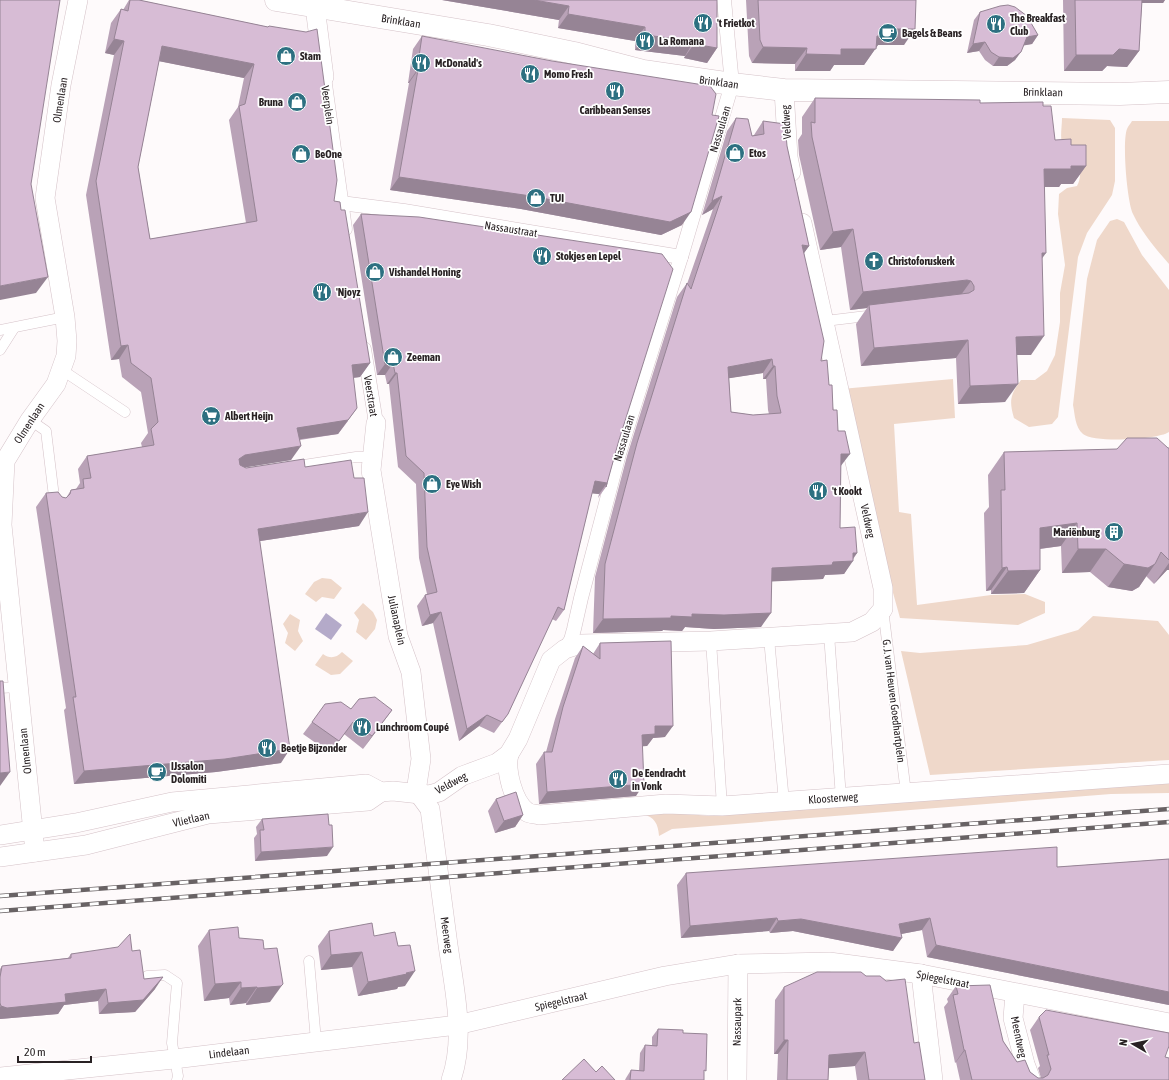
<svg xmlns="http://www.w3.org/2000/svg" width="1169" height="1080" viewBox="0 0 1169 1080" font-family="'Asap Condensed',sans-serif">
	<rect width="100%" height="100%" fill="#fefafb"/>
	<!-- green -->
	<g fill="#efd8ca">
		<path d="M1062 118 1110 120 1115 128V181L1112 195 1087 233 1078 257 1058 417 1052 424 1029 427 1014 418C1009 401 1010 395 1021 380H1035L1047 371 1055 355 1060 322V293L1065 265 1058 214 1059 194 1067 188 1077 186C1088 164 1066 160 1062 144 1060 136 1062 126 1062 118Z"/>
		<path d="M1132 121H1169V264C1156 249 1142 233 1133 214 1127 201 1122 142 1127 129 1128 126 1131 123 1132 121Z"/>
		<path d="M1117 219 1124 222 1142 255 1169 290V432C1157 440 1093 443 1083 434 1075 427 1075 415 1073 405L1087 279 1097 240 1110 221Z"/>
		<polygon points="953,379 955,418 894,424 899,512 911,514 917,605 991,595 1025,594 1045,602 1045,613 1018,625 900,618 864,488 841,389"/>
		<polygon points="322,578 331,579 342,588 334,599 322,597 316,602 305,594 314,582"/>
		<polygon points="363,603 373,612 377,620 375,629 366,640 356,632 359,620 354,613"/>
		<polygon points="290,614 300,620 298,631 303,641 295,651 285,643 288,633 283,624"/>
		<polygon points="1093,616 1158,621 1169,635 1169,760 930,775 901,651 920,653 1027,645 1078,630"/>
		<path d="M342 652 353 661 340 674 331 675 315 665 323 654C330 659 336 658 342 652Z"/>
		<path d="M1169 781V793L1111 794 672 829 659 836C658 824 655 817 642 814L666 812 709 816Z"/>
	</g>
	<!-- water -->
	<polygon fill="#b4aac9" points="326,613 342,625 331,640 315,629"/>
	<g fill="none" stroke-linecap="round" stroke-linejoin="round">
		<!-- service casing -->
		<g stroke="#d5c2c8" stroke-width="11">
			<g id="service">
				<polyline points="825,321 875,315"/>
				<polyline points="0,330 65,317"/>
				<polyline points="0,350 14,328"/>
				<polyline points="62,370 125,412"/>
				<polyline points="30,420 46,431 55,505"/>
				<polyline points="291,467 356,457 371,457"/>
				<polyline points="883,609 906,793"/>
				<polyline points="829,634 841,798"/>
				<polyline points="769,638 784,802"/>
				<polyline points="711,641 722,806"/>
				<polyline points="0,688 18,687"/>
				<polyline points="309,961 316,1041"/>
				<polyline points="147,976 165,975 177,983 172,1043 178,1076 177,1080"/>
			</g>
		</g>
		<!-- pedestrian casing -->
		<g stroke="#d5c2c8" stroke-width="15">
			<g id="pedestrian">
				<polyline points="324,77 345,229"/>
				<polyline points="341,203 404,211 681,257"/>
				<polyline points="364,349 376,423"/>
				<polyline points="565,649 571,640 574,629 581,598 619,454 681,257 732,84 724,0"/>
			</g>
		</g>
		<!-- minor casing -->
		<g stroke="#d5c2c8" stroke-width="20">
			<g id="minor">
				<polyline points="315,7 324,77"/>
				<polyline points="784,90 788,157 791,172"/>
				<path d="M376 423 371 470 398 636 411 672 421 759 417 785 419 794 430 809C436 854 442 899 448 945 454 987 466 1038 451 1080"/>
				<path d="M509 754C505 770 513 802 527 812 530 814 535 814 539 815L666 804 722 806 1169 774"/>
				<polyline points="0,835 76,823 172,802 366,784 381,792 393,791 429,795 439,792 462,776 497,763 509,754 518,739 551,660 565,649 581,644 711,641 852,632 872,622 883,609 883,588 802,223"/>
				<polyline points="35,852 2,525 5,461 30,420 56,384 66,356 67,341 65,317 45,198 61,85 78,0"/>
				<polyline points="0,857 86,845 208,814 368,801 381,792"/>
				<polyline points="921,974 933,1080"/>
				<polyline points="1015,994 1013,1018 1025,1064 1031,1080"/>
				<polyline points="0,1077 174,1059 457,1025 665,976 738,964 829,962 921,974 1169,1023"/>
				<polyline points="737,1080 738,964"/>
			</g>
		</g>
		<!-- tertiary casing -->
		<g stroke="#d5c2c8" stroke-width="23">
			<polyline id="tertiary" points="276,0 488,35 574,53 643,71 732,84 784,90 1120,94 1169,92"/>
		</g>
		<!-- service -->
		<use href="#service" stroke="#fff" stroke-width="10"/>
		<!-- pedestrian -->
		<use href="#pedestrian" stroke="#fff" stroke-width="14"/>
		<!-- minor -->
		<use href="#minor" stroke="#fff" stroke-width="19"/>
		<!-- tertiary -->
		<use href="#tertiary" stroke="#fff" stroke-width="22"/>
		<!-- rail casing -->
		<g stroke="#686264" stroke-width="4.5">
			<g id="rail">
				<polyline points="0,896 1169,809"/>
				<polyline points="0,911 1169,822"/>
			</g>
		</g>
		<!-- rail -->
		<use href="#rail" stroke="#fff" stroke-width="3" stroke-dasharray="9" stroke-linecap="butt"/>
	</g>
	<!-- wall -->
	<g fill="#b9a2b7" fill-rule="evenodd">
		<path d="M129 0H139L268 27 269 26 334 201 341 210 370 363 360 377 353 378 348 421 338 434 300 440 291 460 245 467 246 468 305 467 359 526 260 541 281 763 216 772 74 784 64 710 66 708 36 507 46 493 66 498 71 490 76 489 80 483 78 469 87 456 142 447 141 443 148 433 141 392 122 377 119 359 111 360 86 195 114 55 105 53 111 23 121 9 123 10ZM159 61 244 78 238 107 229 120 246 223 150 239 138 167Z"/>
		<polygon points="442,0 717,0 717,48 707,63 684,58 685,56 635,50 635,41 558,28 559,20"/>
		<polygon points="746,0 916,0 904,45 878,45 864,65 834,65 830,71 795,71 795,64 752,63 749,56"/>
		<polygon points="1063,0 1165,0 1163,3 1142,3 1139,51 1127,67 1107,66 1102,71 1064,71"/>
		<polygon points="980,12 1038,35 1032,44 1024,45 1015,60 1007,66 993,66 985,60 979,51 967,53 974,20"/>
		<polygon points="422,36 682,225 661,235 521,209 390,190 409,83 408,83 413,49"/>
		<polygon points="815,98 980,103 1043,106 1055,140 1071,145 1086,166 1073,184 1061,184 1059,187 1045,187 1042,258 1031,355 1017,355 1005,402 958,404 956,358 861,366 856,324 867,308 850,310 841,247 820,250 799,155 798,140 802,134 802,117"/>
		<path d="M736 118 752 136 754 135 763 121 787 146 809 246 804 253 821 361 829 385 833 410 838 431 841 466 840 528 857 553 844 574 825 575 823 579 772 581 761 627 714 629 685 627 682 631 663 630 662 631 593 633 595 577 627 456 677 297 687 283V284L713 209 702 215 727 131ZM763 373V379H766L768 410 769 414 753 415 731 412 729 378Z"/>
		<polygon points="361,214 619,440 606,487 598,498 599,494 592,493 564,610 556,621 552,619 508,714 494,733 479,726 459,741 433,623 422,626 417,606 425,595 427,594 419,558 416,484 398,467 389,384 387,384 385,375 377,375 353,225"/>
		<polygon points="1169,448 1169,570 1167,570 1154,584 1146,576 1139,587 1132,591 1108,587 1090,572 1062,573 1061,546 1040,549 1040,570 1024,593 991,594 991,590 986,591 984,513 989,507 988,475 1004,452"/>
		<polygon points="600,643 665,737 653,738 647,746 643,746 636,796 539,804 536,764 544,752 546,752 555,719 575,658 583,646 593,654"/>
		<polygon points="351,709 392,710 363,749 344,734 330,753 303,734 312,722"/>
		<polygon points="496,799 523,815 515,827 495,833 488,811"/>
		<polygon points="262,819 327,856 255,861 254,838 257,834 256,827"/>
		<polygon points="1169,859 1169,1005 927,957 922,930 901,934 893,951 793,931 770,933 769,931 681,938 677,885 686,873 1057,867"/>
		<polygon points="209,930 239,938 270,1002 246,1005 246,1003 230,1005 229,998 204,1001 198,946"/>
		<polygon points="329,931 374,936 405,986 398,987 397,989 358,996 352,967 321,970 318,946"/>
		<polygon points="132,951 144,979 155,989 135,1012 99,1014 98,1001 64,1005 58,1014 0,1019 0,969 2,966 68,958 71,954"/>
		<polygon points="956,986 1003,1041 1017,1062 1038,1078 1041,1078 1038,1068 1040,1066 1030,1030 1039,1017 1165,1057 1169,1080 960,1080 956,1062 955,1063 944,1007 948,1002 947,999"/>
		<polygon points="784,987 914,1043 925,1080 857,1080 855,1066 829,1068 828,1080 777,1080 778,1054 774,1054 775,1000"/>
		<polygon points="658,1029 683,1033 704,1074 704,1080 625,1080 626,1078 631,1070 639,1071 640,1053 645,1045 652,1046 652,1037"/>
	</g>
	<!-- shaded-wall -->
	<g fill="#968495">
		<polygon points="442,0 534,0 569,6 559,20"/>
		<polygon points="1134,0 1165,0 1163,3 1132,3"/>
		<polygon points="568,14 645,27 635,41 558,28"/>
		<polygon points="885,29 915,29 904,45 878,45 864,65 834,65 830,71 795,71 806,54 841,49 877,36"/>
		<polygon points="645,35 694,41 685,56 635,50"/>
		<polygon points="1038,35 1032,44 1021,46 1027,37"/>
		<polygon points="114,39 124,41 114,55 105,53"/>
		<polygon points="985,42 979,51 967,53 973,44"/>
		<polygon points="694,44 717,48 707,63 684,58"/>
		<polygon points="162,46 254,64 244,78 153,60"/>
		<polygon points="763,47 807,48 795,64 752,63"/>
		<polygon points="1119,49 1139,51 1127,67 1107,66 1102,71 1064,71 1076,55"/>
		<polygon points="1021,52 1015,60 1007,66 993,66 999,57"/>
		<polygon points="417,70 418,70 409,83 408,83"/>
		<polygon points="1071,166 1086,166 1073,184 1061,184 1059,187 1031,187 1044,169"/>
		<polygon points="399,177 691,212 682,225 661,235 521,209 390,190"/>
		<polygon points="722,196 713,209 702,215 712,201"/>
		<polygon points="853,229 841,247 820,250 833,232"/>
		<polygon points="802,245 809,246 799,260"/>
		<polygon points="1042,253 1046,253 1033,271"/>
		<polygon points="48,277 36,293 0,300 0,286"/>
		<polygon points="967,280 971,281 958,299 869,305 867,308 850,310 863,292"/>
		<polygon points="1044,336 1031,355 1003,355 1016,337"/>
		<polygon points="968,340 956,358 861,366 874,348"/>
		<polygon points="128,345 119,359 111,360 121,346"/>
		<polygon points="772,359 763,373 718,380 728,367"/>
		<polygon points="370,363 360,377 342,379 352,365"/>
		<polygon points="393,363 385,375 377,375 385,364"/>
		<polygon points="773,366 775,366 766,379 763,379"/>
		<polygon points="395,373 397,373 389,384 387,384"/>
		<polygon points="1018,384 1005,402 958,404 970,386"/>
		<polygon points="357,408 338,434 287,441 297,428"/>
		<polygon points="301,446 291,460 235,469 239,459 245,455"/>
		<polygon points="841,454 850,454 840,467"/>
		<polygon points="595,481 607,483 599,494 587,493"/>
		<polygon points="368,512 359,526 248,543 258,529"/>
		<polygon points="1077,523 1061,546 1023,551 1040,528"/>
		<polygon points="1078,549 1106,549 1090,572 1062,573"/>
		<polygon points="853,553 857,553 851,561 853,561 844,574 825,575 823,579 762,582 772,568 833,562"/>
		<polygon points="1169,563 1169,570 1167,570 1154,584"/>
		<polygon points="1124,564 1155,564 1139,587 1132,591 1108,587"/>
		<polygon points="1007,567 991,590 986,591 1002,568"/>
		<polygon points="1040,570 1024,593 991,594 1008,571"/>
		<polygon points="441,612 433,623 422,626 430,615"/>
		<polygon points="771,613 761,627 714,629 685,627 682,631 663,630 662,631 593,633 603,619 671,616 692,614"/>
		<polygon points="392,710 383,722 363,749 372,736"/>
		<polygon points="487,715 479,726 459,741 467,729"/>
		<polygon points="655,726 673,726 665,737 653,738 647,746 634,747 642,735"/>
		<polygon points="290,749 281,763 216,772 74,784 84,771"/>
		<polygon points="10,772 0,786 0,773"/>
		<polygon points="644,784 636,796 539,804 547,792"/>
		<polygon points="523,815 515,827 495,833 504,821"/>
		<polygon points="333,847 327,856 255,861 261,852"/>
		<polygon points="777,918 769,931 681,938 690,926"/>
		<polygon points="930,918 922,930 891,936 899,924"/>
		<polygon points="801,919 902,938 893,951 793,931 770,933 778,921"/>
		<polygon points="936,945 1169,992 1169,1005 927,957"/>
		<polygon points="362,952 352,967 321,970 331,955"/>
		<polygon points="415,971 405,986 398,987 397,989 358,996 368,982"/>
		<polygon points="163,977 155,989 135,1012 99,1014 108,1003"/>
		<polygon points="241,982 229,998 204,1001 215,984"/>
		<polygon points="283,984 270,1002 246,1005 257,988"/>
		<polygon points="257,987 246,1003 230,1005 241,988"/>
		<polygon points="106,989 98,1001 64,1005 58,1014 0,1019 0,1007 1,1006 65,994"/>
		<polygon points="784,1040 788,1040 778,1054 774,1054"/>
		<polygon points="964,1050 965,1050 956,1062 955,1063"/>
		<polygon points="865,1052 855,1066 820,1069 829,1055"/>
	</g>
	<!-- building -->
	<g fill="#d7bcd5" stroke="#968495" fill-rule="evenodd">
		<polygon points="0,0 60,0 31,184 48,277 0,286"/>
		<path d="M130 0H139L268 27 269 26 306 32 317 29 337 180 334 201 340 202 341 210H345L370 363 352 365 357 408 348 420 297 428 301 446 245 455 239 459 240 465 246 468 304 459 305 467 351 460 354 478H364L368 512 258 529 290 749 225 759 84 771 73 697H76L46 493 58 492 62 497 66 498 70 494 71 490 84 488 83 479 91 478 87 456 154 445 151 429 158 422 151 378 131 363 128 345 121 346 96 181 124 41 114 39 121 9 128 11ZM162 46 254 64 245 104 239 106 257 221 150 239 138 167Z"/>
		<polygon points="534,0 717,0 717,48 694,44 694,41 645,35 645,27 568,14 569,6"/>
		<polygon points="758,0 916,0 915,29 885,29 884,36 877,36 876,49 841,49 841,55 806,54 807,48 763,47 760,40"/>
		<polygon points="1075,0 1142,0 1139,51 1119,49 1113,55 1076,55"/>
		<polygon points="1008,5 1015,7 1027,16 1038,35 1027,37 1021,52 1013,58 999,57 991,52 985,42 973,44 980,12 1000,6"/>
		<polygon points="422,36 552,61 710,86 716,94 712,115 719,116 691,212 670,222 531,196 399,177 418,70 417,70"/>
		<polygon points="815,98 980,100 980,103 1043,102 1043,106 1051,106 1055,140 1071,139 1071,145 1086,145 1086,166 1071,166 1071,169 1044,169 1046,253 1042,253 1044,336 1016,337 1018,384 970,386 968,340 874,348 869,305 969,293 974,290 974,286 971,281 967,280 863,292 853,229 833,232 812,137 811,122 815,123"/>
		<path d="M736 118 748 119 752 136 764 134 763 121 785 124 787 146 809 246 802 245 824 341 821 361 827 360 829 385H832L833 410H837L838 431H845L850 454H841L840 528 855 527 857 553H853V561L833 562 832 565 772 568 771 613 724 615 692 614V617L671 616V618L603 619 605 564 637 443 687 283 691 289 722 196 712 201ZM772 359 773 366H775L777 396 781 413 753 415 731 412 728 367Z"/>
		<polygon points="361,214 419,217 662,254 673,269 619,440 606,487 607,483 595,481 564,610 558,607 508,714 502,722 487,715 467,729 441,612 430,615 425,595 437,592 427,547 424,473 406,456 397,373 395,373 393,363 385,364"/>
		<polygon points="1127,438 1157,438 1168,448 1169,448 1169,560 1161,552 1155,564 1148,568 1124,564 1106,549 1078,549 1077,523 1040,528 1040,570 1008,571 1007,567 1002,568 1001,490 1005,490 1004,452 1117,449"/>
		<polygon points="671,641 673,726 655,726 655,734 642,735 644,784 547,792 544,752 552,752 563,707 583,646 600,659 600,643"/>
		<polygon points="0,681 3,681 10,772 0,773"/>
		<polygon points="375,697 392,710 372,736 353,722 339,741 312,722 325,704 341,702 351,709 359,699"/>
		<polygon points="516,792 523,815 504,821 496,799"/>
		<polygon points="328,814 329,825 332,825 333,847 261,852 260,830 264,830 262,819"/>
		<polygon points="1057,847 1057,867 1169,859 1169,992 936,945 930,918 899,924 902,938 801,919 778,921 777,918 690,926 686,873"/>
		<polygon points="372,923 374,936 395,932 398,946 410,945 415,971 406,973 407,974 368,982 362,952 331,955 329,931"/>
		<polygon points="238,927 239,938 263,940 264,949 277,948 283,984 281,986 257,988 257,987 241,988 241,982 215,984 209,930"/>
		<polygon points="130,934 132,951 140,950 144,979 163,977 143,1000 108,1003 106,989 65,994 66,1002 7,1008 1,1006 0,1003 0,977 2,966 71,958 71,954 118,947"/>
		<polygon points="817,972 861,972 866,976 880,976 886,981 905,979 914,1043 919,1042 925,1080 869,1080 865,1052 829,1055 828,1080 787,1080 788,1040 784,1040 784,987"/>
		<polygon points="990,985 1003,1041 1017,1062 1025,1060 1030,1072 1038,1078 1043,1078 1048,1075 1051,1069 1047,1055 1049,1055 1039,1017 1046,1010 1169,1033 1169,1046 1165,1057 1169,1058 1169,1080 972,1080 965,1050 964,1050 953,995 958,994 956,986"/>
		<polygon points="658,1029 683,1030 683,1033 707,1034 706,1071 704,1070 704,1080 630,1080 631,1070 644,1071 645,1045 657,1046"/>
		<polygon points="584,1059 596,1072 602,1066 615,1080 562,1080"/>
	</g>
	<!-- icons -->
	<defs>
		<g id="restaurant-disc" transform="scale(1)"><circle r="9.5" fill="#2d7081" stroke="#fff"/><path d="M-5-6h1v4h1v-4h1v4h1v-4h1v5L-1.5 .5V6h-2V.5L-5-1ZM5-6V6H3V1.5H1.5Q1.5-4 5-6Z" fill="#fff"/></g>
		<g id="cafe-disc" transform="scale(1)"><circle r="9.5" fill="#2d7081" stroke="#fff"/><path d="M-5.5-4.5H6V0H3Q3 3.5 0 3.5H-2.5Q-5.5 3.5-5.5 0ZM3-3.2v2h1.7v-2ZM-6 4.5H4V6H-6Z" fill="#fff"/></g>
		<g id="shop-disc" transform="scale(1)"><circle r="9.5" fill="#2d7081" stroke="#fff"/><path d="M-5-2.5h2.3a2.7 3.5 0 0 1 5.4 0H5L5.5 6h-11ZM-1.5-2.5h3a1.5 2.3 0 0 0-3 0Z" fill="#fff"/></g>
		<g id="church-disc" transform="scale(1)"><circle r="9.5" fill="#2d7081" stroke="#fff"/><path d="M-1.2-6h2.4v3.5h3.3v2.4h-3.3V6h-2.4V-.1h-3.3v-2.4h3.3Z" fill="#fff"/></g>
		<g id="supermarket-disc" transform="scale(1)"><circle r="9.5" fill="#2d7081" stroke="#fff"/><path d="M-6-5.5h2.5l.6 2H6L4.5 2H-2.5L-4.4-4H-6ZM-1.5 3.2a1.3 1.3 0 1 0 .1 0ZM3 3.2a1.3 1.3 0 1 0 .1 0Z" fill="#fff"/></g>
		<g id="building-disc" transform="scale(1)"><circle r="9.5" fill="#2d7081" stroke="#fff"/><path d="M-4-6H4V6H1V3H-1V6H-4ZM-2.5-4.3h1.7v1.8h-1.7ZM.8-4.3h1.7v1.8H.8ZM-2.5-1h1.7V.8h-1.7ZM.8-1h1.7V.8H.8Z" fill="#fff"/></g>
	</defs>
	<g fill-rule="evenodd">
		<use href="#restaurant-disc" x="703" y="23"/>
		<use href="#restaurant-disc" x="996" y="24"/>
		<use href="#cafe-disc" x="888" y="33"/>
		<use href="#restaurant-disc" x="645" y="41"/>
		<use href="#shop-disc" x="286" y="56"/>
		<use href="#restaurant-disc" x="421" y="63"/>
		<use href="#restaurant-disc" x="530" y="74"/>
		<use href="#restaurant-disc" x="615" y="91"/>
		<use href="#shop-disc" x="297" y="102"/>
		<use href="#shop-disc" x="735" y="153"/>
		<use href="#shop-disc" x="301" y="154"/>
		<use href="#shop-disc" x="536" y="198"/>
		<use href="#restaurant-disc" x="542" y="256"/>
		<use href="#church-disc" x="874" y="261"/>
		<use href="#shop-disc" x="375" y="272"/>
		<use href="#restaurant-disc" x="322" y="292"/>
		<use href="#shop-disc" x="393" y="357"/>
		<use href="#supermarket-disc" x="211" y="416"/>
		<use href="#shop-disc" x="432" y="484"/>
		<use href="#restaurant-disc" x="818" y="491"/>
		<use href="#building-disc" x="1114" y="532"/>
		<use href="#restaurant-disc" x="362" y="727"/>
		<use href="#restaurant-disc" x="267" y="748"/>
		<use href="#cafe-disc" x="157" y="772"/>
		<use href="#restaurant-disc" x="618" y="779"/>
	</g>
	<g text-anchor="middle" stroke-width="3.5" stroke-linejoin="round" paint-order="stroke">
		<!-- poi labels -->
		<g font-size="11" font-weight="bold" fill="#292224" stroke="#fff" text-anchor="start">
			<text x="1010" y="22">The Breakfast<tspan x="1010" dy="13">Club</tspan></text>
			<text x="717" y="27">'t Frietkot</text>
			<text x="902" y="37">Bagels &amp; Beans</text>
			<text x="659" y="45">La Romana</text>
			<text x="300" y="60">Stam</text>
			<text x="435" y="67">McDonald's</text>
			<text x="544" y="78">Momo Fresh</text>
			<text x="283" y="106" text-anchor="end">Bruna</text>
			<text x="615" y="114" text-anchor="middle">Caribbean Senses</text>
			<text x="749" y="157">Etos</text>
			<text x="315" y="158">BeOne</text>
			<text x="550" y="202">TUI</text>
			<text x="556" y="260">Stokjes en Lepel</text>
			<text x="888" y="265">Christoforuskerk</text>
			<text x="389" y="276">Vishandel Honing</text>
			<text x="336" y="296">'Njoyz</text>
			<text x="407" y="361">Zeeman</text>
			<text x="225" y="420">Albert Heijn</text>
			<text x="446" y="488">Eye Wish</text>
			<text x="832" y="495">'t Kookt</text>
			<text x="1100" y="536" text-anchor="end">Mariënburg</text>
			<text x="376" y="731">Lunchroom Coupé</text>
			<text x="281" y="752">Beetje Bijzonder</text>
			<text x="171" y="770">IJssalon<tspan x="171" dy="13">Dolomiti</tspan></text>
			<text x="632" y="777">De Eendracht<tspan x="632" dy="13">in Vonk</tspan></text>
		</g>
		<!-- street labels -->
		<g font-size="11" fill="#292224" stroke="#fff">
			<text transform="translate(401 21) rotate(9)" y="4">Brinklaan</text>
			<text transform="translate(719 82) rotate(8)" y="4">Brinklaan</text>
			<text transform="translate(1043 92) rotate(1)" y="4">Brinklaan</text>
			<text transform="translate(60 100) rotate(-81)" y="4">Olmenlaan</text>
			<text transform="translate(328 105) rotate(82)" y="4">Veerplein</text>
			<text transform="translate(786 122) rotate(-93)" y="4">Veldweg</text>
			<text transform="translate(720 129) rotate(-73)" y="4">Nassaulaan</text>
			<text transform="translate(511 229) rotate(9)" y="4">Nassaustraat</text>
			<text transform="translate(371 396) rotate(81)" y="4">Veerstraat</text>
			<text transform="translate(29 423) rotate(-57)" y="4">Olmenlaan</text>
			<text transform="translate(624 438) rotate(-73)" y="4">Nassaulaan</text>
			<text transform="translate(868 521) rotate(78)" y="4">Veldweg</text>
			<text transform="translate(397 620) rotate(78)" y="4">Julianaplein</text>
			<text transform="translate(894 701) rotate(83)" y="4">G. J. van Heuven Goedhartplein</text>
			<text transform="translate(25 751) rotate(-96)" y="4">Olmenlaan</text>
			<text transform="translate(451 783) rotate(-28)" y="4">Veldweg</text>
			<text transform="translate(833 798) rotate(-4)" y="4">Kloosterweg</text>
			<text transform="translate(191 819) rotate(-13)" y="4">Vlietlaan</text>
			<text transform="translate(447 935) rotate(82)" y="4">Meerweg</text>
			<text transform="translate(943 979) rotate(11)" y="4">Spiegelstraat</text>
			<text transform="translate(561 1001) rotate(-13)" y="4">Spiegelstraat</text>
			<text transform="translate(737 1022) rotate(-89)" y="4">Nassaupark</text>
			<text transform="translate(1019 1037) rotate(78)" y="4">Meentweg</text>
			<text transform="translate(229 1052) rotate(-7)" y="4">Lindelaan</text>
		</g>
	</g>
	<!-- north arrow -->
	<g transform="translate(1133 1044) rotate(279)" stroke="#ffffff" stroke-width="3" paint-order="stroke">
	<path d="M0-3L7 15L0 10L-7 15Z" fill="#292224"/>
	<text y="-6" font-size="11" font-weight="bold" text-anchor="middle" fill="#292224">N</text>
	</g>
	<!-- scale -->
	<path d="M18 1056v6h73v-6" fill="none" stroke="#292224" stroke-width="2"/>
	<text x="24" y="1056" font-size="12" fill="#292224" stroke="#ffffff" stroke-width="3" paint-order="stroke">20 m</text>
</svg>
